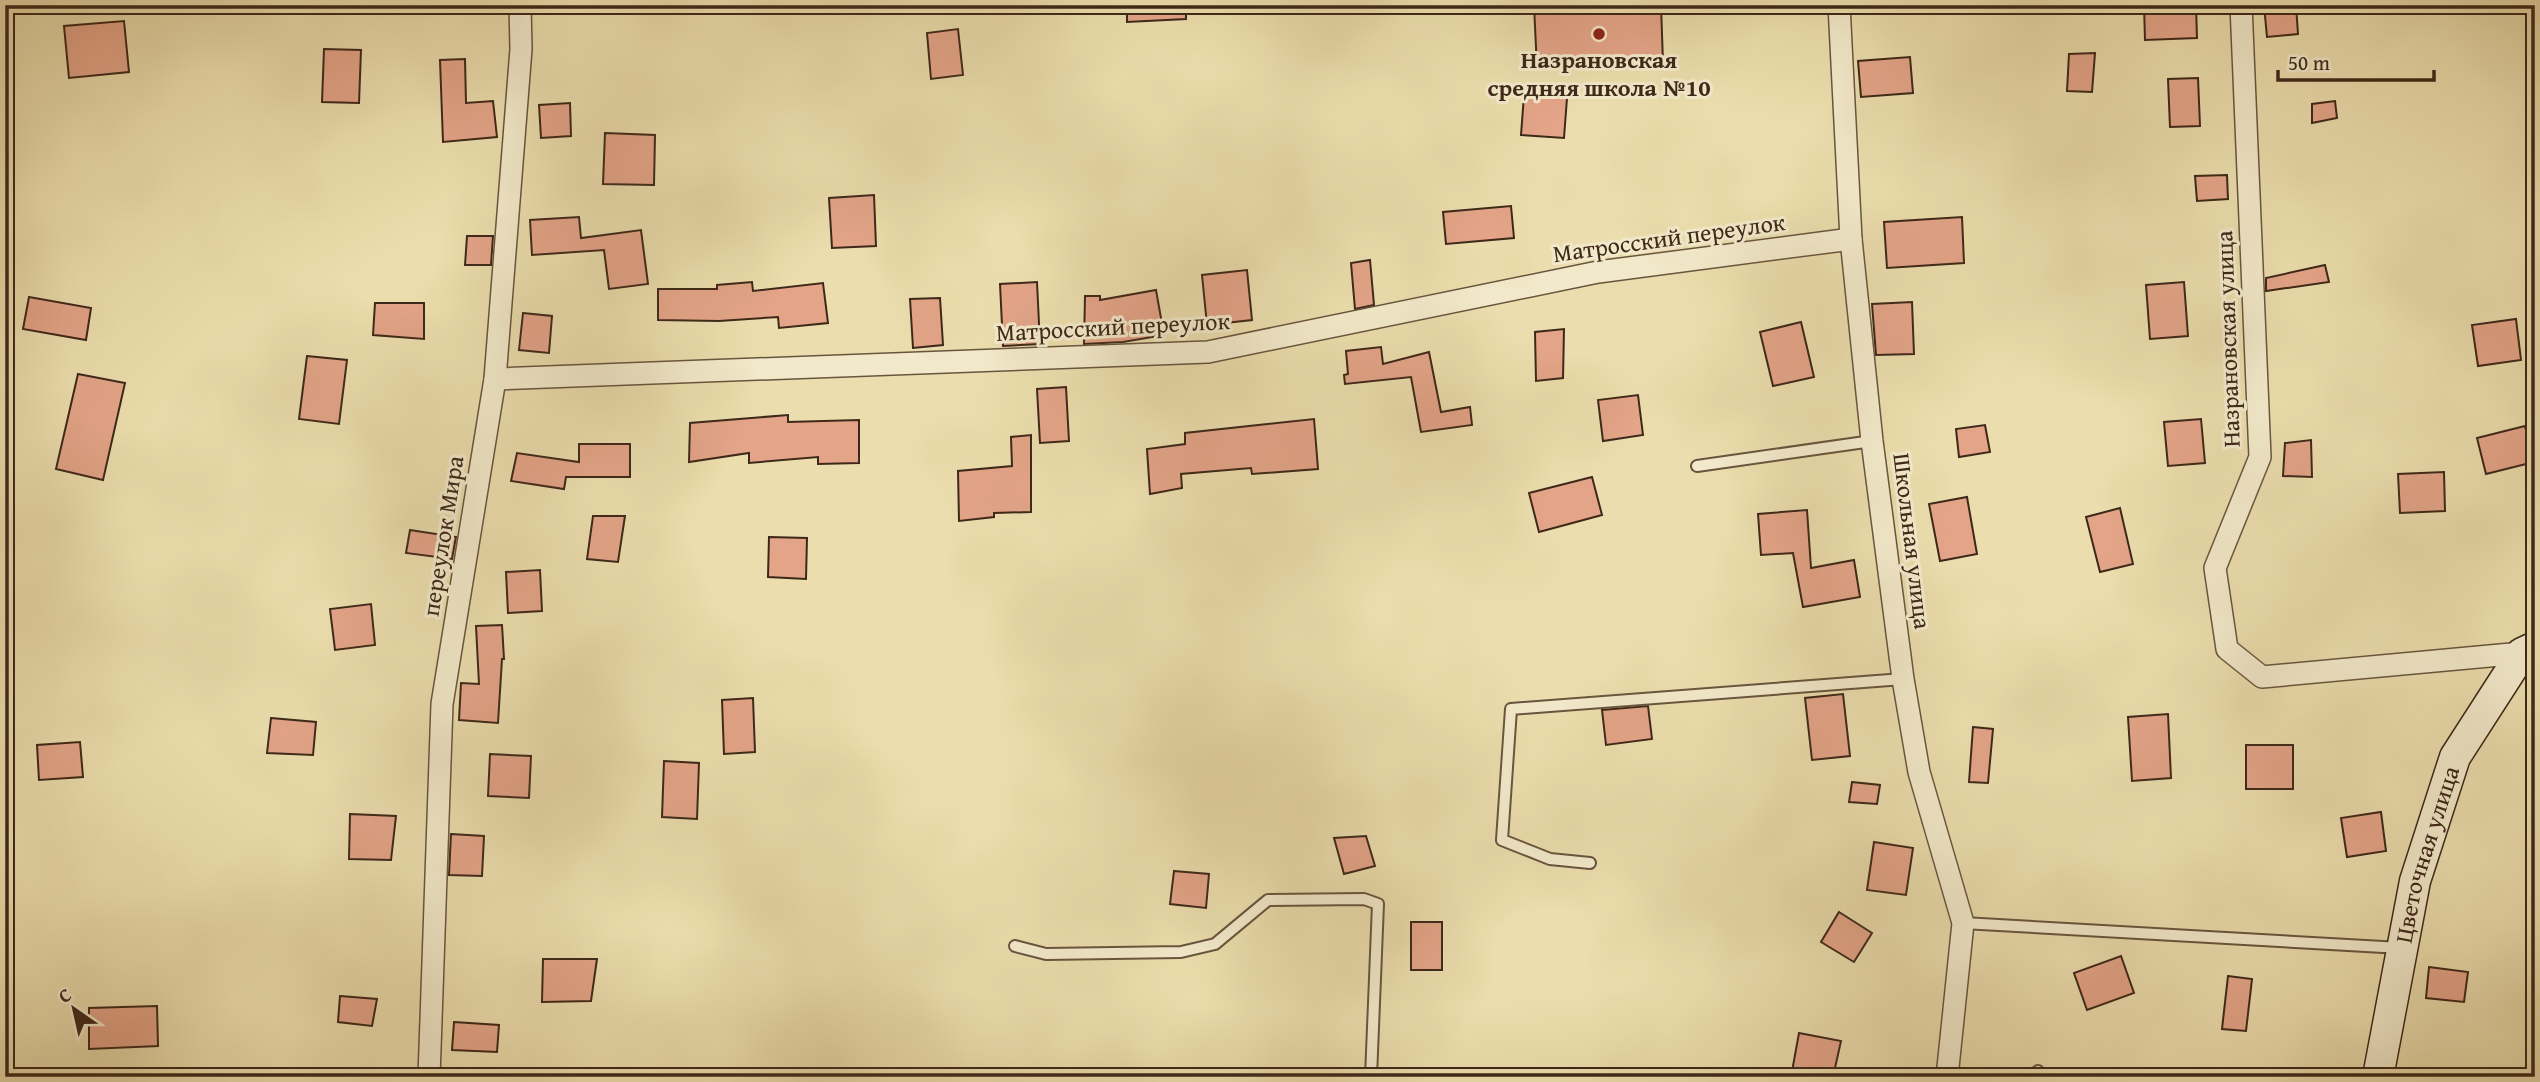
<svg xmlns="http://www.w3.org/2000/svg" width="2540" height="1082" viewBox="0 0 2540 1082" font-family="'Gentium Book Plus',serif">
	<rect width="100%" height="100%" fill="#ebddad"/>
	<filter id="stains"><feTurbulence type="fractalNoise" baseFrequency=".00286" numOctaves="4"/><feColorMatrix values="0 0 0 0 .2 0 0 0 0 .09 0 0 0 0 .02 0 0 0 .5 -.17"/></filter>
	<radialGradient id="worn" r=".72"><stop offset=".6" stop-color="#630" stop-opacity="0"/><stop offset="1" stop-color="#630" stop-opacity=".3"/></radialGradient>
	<!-- building -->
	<g fill="#e3a488" stroke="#3e2819" stroke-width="2">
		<polygon points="1127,5 1186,5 1186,19 1127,22"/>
		<polygon points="1534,5 1661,5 1663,63 1537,69"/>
		<polygon points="2144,5 2196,5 2197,38 2145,40"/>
		<polygon points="2264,5 2296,5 2298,34 2267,37"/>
		<polygon points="124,21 129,72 69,78 64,26"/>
		<polygon points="958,29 963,75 931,79 927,33"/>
		<polygon points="324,49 361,50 359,103 322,102"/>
		<polygon points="2095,53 2092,92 2067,91 2069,54"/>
		<polygon points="1910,57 1913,93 1861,97 1858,61"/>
		<polygon points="465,59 466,103 493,101 497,137 443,142 440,60"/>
		<polygon points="2198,78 2200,126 2170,127 2168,79"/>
		<polygon points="1524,95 1567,98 1564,138 1521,135"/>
		<polygon points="2335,101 2337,118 2312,123 2312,104"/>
		<polygon points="570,103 571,136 541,138 539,105"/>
		<polygon points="605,133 655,135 654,185 603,184"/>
		<polygon points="2227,175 2228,199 2197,201 2195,176"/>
		<polygon points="874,195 876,246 832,248 829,198"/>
		<polygon points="1511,206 1514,238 1446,244 1443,212"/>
		<polygon points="579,217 581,238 641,230 648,284 609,289 604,250 532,255 530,220"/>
		<polygon points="1962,217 1964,263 1887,268 1884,222"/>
		<polygon points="467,236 493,236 491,265 465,265"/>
		<polygon points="1370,260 1374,305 1355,309 1351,263"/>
		<polygon points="2325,265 2329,282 2266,291 2266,278"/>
		<polygon points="1247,270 1252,320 1207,325 1202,275"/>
		<polygon points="752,282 753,291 823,283 828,323 779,328 778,317 719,321 658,320 658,289 717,289 717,285"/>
		<polygon points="1037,282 1040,344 1003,346 1000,284"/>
		<polygon points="2184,282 2188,336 2150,339 2146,285"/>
		<polygon points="1156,290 1164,335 1123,342 1084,344 1085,296 1100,296 1100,300"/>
		<polygon points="29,297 91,308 86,340 23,329"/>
		<polygon points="940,298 943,345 913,348 910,299"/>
		<polygon points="1912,302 1914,354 1876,355 1872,304"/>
		<polygon points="375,303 424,303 424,339 373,335"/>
		<polygon points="523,313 552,316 549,353 519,350"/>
		<polygon points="2516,319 2521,360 2478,366 2472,325"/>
		<polygon points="1801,322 1814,377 1773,386 1760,332"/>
		<polygon points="1564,329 1563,378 1536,381 1535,332"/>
		<polygon points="1381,347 1383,364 1429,352 1441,412 1470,407 1472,425 1421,432 1411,377 1345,384 1344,375 1348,374 1346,351"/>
		<polygon points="307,356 347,360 339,424 299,419"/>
		<polygon points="78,374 125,383 103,480 56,469"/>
		<polygon points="1066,387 1069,441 1040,443 1037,389"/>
		<polygon points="1638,395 1643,435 1603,441 1598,400"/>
		<polygon points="788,415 788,422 859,420 859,463 818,464 818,457 749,463 749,453 689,462 690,423"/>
		<polygon points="1314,419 1318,469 1252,474 1251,468 1181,474 1182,488 1150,494 1147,449 1185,444 1185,433"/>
		<polygon points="2201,419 2205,463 2168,466 2164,422"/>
		<polygon points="1985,425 1990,452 1959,457 1956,429"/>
		<polygon points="2525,426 2534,462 2486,474 2477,438"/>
		<polygon points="1031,435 1031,512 994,513 994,517 959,521 958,471 1012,466 1011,437"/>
		<polygon points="2311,440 2312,477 2283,476 2285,443"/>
		<polygon points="579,444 630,444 630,477 566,477 564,489 511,481 517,453 579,462"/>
		<polygon points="2444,472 2445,511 2400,513 2398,474"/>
		<polygon points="1592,477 1602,515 1539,532 1529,493"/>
		<polygon points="1967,497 1977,554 1940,561 1929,504"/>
		<polygon points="2120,508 2133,564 2100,572 2086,517"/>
		<polygon points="1807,510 1811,568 1854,560 1860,597 1803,607 1793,553 1761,555 1758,514"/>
		<polygon points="593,516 625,516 618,562 587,559"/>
		<polygon points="410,530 456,537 452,559 406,553"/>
		<polygon points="769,537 807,538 806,579 768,577"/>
		<polygon points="540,570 542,611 508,613 506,572"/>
		<polygon points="371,604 375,645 335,650 330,609"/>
		<polygon points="502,625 504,659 502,659 498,723 459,720 461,683 479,684 476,626"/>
		<polygon points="1843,694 1850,756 1812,760 1805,698"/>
		<polygon points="753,698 755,752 724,754 722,700"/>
		<polygon points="1648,706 1652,739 1606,745 1602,710"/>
		<polygon points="2168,714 2171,778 2132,781 2128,717"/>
		<polygon points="271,718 316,722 313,755 267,753"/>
		<polygon points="1973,727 1993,729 1988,783 1969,782"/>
		<polygon points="80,742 83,777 39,780 37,745"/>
		<rect x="2246" y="745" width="47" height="44"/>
		<polygon points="490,754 531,756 529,798 488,796"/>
		<polygon points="664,761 699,763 697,819 662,817"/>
		<polygon points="1852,782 1880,785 1877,804 1849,802"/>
		<polygon points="2381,812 2386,851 2347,857 2341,818"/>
		<polygon points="350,814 396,816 391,860 349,859"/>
		<polygon points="451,834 484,836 482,876 449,875"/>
		<polygon points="1366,836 1375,866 1344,874 1334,838"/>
		<polygon points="1874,842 1913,848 1906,895 1867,890"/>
		<polygon points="1174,871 1209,874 1206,908 1170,904"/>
		<polygon points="1839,912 1872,933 1854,962 1821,942"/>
		<rect x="1411" y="922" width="31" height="48"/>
		<polygon points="2121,956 2134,993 2087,1010 2074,973"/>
		<polygon points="543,959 597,959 591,1001 542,1002"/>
		<polygon points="2429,967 2468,972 2464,1002 2426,998"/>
		<polygon points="2228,976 2252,979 2246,1031 2222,1029"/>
		<polygon points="340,996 377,999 372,1026 338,1022"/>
		<polygon points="157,1006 158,1046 89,1049 89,1008"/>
		<polygon points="454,1022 499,1025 497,1052 452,1050"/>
		<polygon points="1799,1033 1841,1041 1833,1077 1791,1077"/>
	</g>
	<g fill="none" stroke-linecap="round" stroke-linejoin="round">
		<!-- lane casing -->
		<g stroke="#69553e" stroke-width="14">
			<g id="lane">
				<polyline points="1697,466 1872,441"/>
				<polyline points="1590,863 1550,859 1502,840 1511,709 1903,679"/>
				<polyline points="1963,923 2401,948"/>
				<polyline points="1015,946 1046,954 1181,952 1215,944 1268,900 1364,899 1378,904 1371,1077"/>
				<polyline points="2032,1077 2038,1071"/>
			</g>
		</g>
		<!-- street casing -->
		<g stroke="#69553e" stroke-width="24">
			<g id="street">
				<polyline points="1839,5 1851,239 1872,441 1903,679 1919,772 1963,923 1947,1077"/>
				<polyline points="2241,5 2260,457 2215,568 2227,649 2262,677 2522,653"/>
				<polyline points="495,379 1208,352 1598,272 1851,239"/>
				<polyline points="429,1077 442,704 495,379 521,49 520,5"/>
			</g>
		</g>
		<!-- secondary casing -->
		<g stroke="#3e2819" stroke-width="33">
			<g id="secondary">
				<path id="s1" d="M2378 1077 2415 881 2455 757 2522 653 2535 647"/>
			</g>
		</g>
		<!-- lane -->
		<use href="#lane" stroke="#f2e9ca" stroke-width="10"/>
		<!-- street -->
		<use href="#street" stroke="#f2e9ca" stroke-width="21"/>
		<!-- secondary -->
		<use href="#secondary" stroke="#f2e9ca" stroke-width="30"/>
	</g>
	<!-- markers -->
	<circle fill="#8f2418" stroke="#f2e9ca" stroke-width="2.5" cx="1599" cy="34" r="7"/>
	<g text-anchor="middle" stroke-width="6" stroke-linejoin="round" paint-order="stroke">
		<!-- poi labels -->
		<g font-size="24" font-weight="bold" fill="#3e2819" stroke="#f2e9ca">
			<text x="1599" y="68">Назрановская<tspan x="1599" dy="28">средняя школа №10</tspan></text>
		</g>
		<!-- street labels -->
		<g font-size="24" fill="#3e2819" stroke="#f2e9ca">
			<text transform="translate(1669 238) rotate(-8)" y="8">Матросский переулок</text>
			<text transform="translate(1113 327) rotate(-3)" y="8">Матросский переулок</text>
			<text transform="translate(2228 339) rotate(-92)" y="8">Назрановская улица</text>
			<text transform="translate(443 536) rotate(-81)" y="8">переулок Мира</text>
			<text transform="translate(1912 541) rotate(83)" y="8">Школьная улица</text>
			<text dy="8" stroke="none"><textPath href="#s1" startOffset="228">Цветочная улица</textPath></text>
		</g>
	</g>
	<!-- margin -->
	<rect width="2540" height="1082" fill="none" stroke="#ebddad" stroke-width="28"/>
	<rect x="7" y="7" width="2526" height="1068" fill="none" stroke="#3e2819" stroke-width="3.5"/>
	<rect x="14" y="14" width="2512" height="1054" fill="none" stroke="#3e2819" stroke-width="2"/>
	<!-- north arrow -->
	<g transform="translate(74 1009) rotate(326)" stroke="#f2e9ca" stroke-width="5" paint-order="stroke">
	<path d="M0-5L12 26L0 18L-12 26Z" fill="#3e2819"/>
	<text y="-10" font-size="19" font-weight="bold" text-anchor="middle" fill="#3e2819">С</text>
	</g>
	<!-- scale -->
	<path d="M2278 70v10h156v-10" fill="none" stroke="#3e2819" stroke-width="3.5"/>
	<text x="2288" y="70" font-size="21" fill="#3e2819" stroke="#f2e9ca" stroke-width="5" paint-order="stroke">50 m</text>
	<rect width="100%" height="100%" filter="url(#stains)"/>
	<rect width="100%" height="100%" fill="url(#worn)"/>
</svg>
